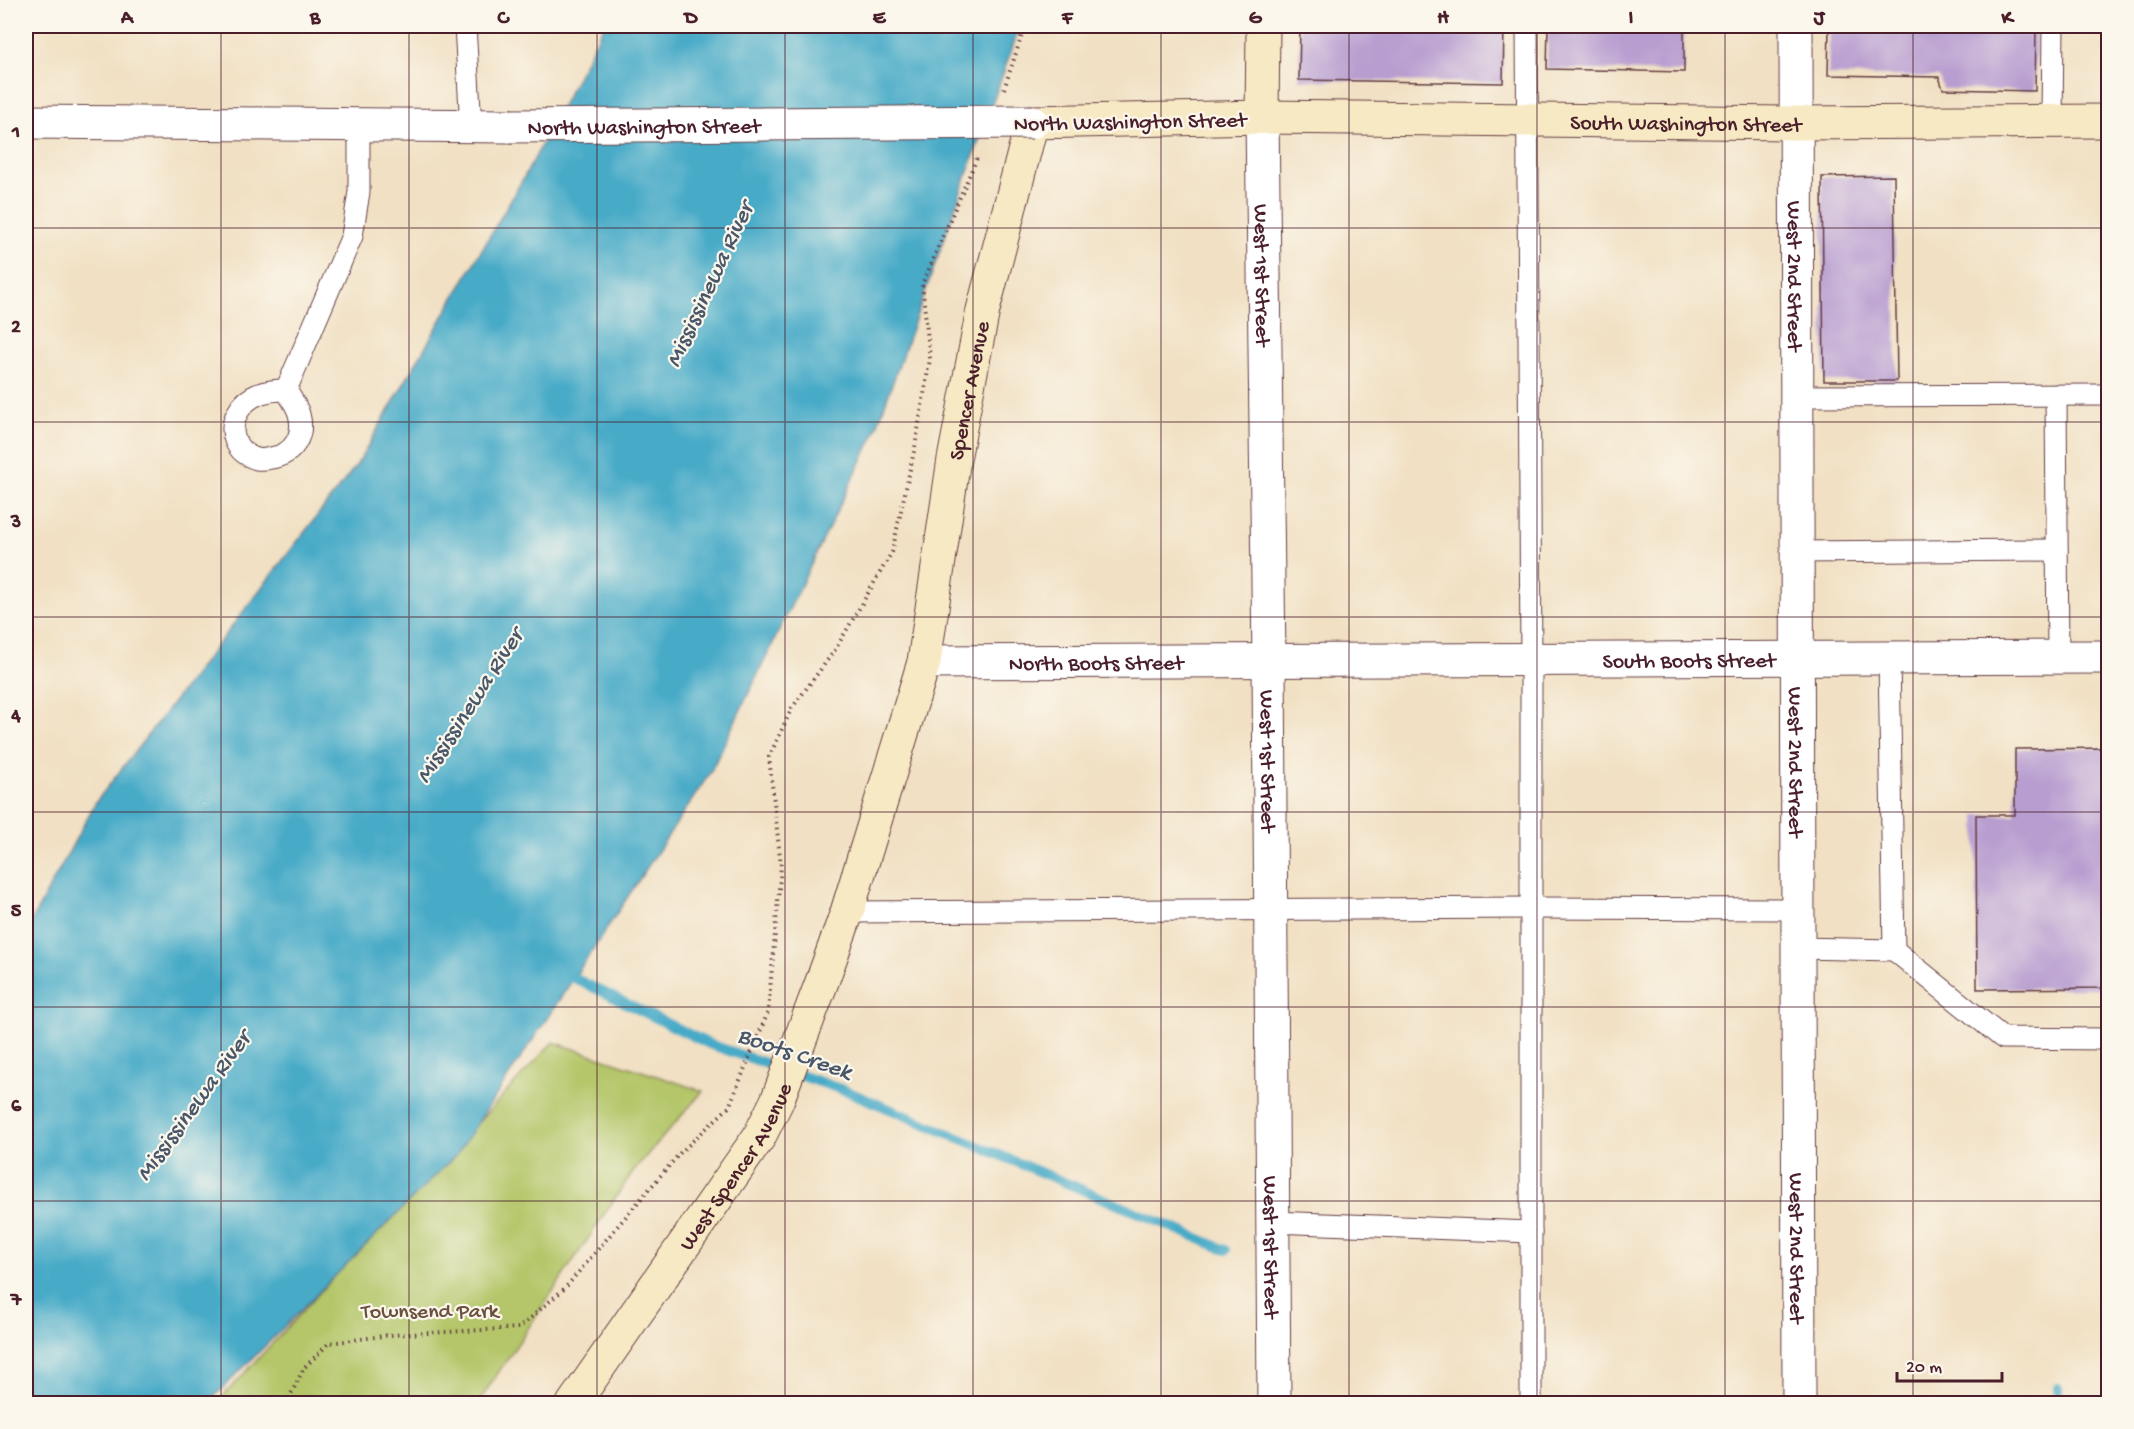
<svg xmlns="http://www.w3.org/2000/svg" width="2134" height="1429" viewBox="0 0 2134 1429" font-family="'Gochi Hand',sans-serif">
	<rect width="100%" height="100%" fill="#fbf7ec"/>
	<filter id="ink" filterUnits="userSpaceOnUse"><feTurbulence type="fractalNoise" baseFrequency=".0167" numOctaves="2"/><feDisplacementMap in="SourceGraphic" scale="12" xChannelSelector="R" yChannelSelector="G"/><feConvolveMatrix kernelMatrix="1 2 1 2 8 2 1 2 1" color-interpolation-filters="sRGB"/></filter>
	<filter id="wash" filterUnits="userSpaceOnUse"><feTurbulence type="fractalNoise" baseFrequency=".008" numOctaves="4" result="noise"/><feDisplacementMap in="SourceGraphic" scale="24" xChannelSelector="R" yChannelSelector="G"/><feGaussianBlur stdDeviation="1.35" result="paint"/><feColorMatrix in="noise" values="0 0 0 0 0 0 0 0 0 0 0 0 0 0 0 0 0 1.4 0 .05"/><feComposite in="paint" operator="in"/></filter>
	<g filter="url(#wash)">
		<rect width="100%" height="100%" fill="#f1e0c3"/>
		<!-- green -->
		<polygon fill="#b4c669" stroke="#7f724a" stroke-width="1.5" points="553,1042 703,1091 634,1170 478,1403 216,1404"/>
		<!-- water -->
		<polygon fill="#47aac7" stroke="#486479" stroke-width="1.5" points="604,26 1020,26 874,435 710,773 457,1154 208,1403 26,1404 26,931 96,802 358,463 531,165"/>
		<g fill="none" stroke-linecap="round" stroke-linejoin="round">
			<!-- stream -->
			<g stroke="#47aac7" stroke-width="10">
				<polyline points="562,972 709,1044 849,1092 1226,1250"/>
				<polyline points="2058,1388 2058,1404"/>
			</g>
		</g>
		<g id="blocks">
			<!-- building -->
			<g fill="#b89dd0">
				<polygon points="1300,26 1504,26 1503,83 1299,80"/>
				<polygon points="1548,26 1684,26 1684,72 1547,69"/>
				<polygon points="1829,26 2036,26 2035,91 1943,89 1939,77 1828,75"/>
				<polygon points="1894,176 1897,381 1824,381 1822,177"/>
				<polygon points="2108,748 2108,988 1977,989 1976,815 2015,815 2015,749"/>
			</g>
		</g>
	</g>
	<g filter="url(#ink)">
		<use href="#blocks" fill-opacity="0" stroke="#633c42" stroke-width="1.5"/>
		<g fill="none" stroke-linecap="round" stroke-linejoin="round">
			<!-- service casing -->
			<g stroke="#633c42" stroke-width="23">
				<g id="service">
					<polyline points="465,26 471,126"/>
					<polyline points="1527,26 1531,659 1531,1404"/>
					<polyline points="2052,121 2053,26"/>
					<path d="M286 390C290 397 297 406 299 414 305 436 293 455 271 458 266 459 261 460 257 459 235 453 227 431 238 412 248 394 266 390 286 390L352 236 359 192V125"/>
					<polyline points="2056,395 2058,658"/>
					<polyline points="1796,396 2108,395"/>
					<polyline points="1796,552 2057,550"/>
					<polyline points="847,912 1531,908 1798,909"/>
					<polyline points="1798,948 1894,950 1889,658"/>
					<polyline points="1894,950 2003,1038 2108,1039"/>
					<polyline points="1272,1222 1531,1232"/>
				</g>
			</g>
			<!-- minor casing -->
			<g stroke="#633c42" stroke-width="35">
				<g id="minor">
					<path id="s1" d="M1796 26 1799 1404"/>
					<path id="s2" d="M1262 117 1269 660 1274 1404"/>
					<path id="s3" d="M924 662 2108 657"/>
				</g>
			</g>
			<!-- tertiary casing -->
			<g stroke="#633c42" stroke-width="35">
				<polyline id="tertiary" points="26,122 510,126"/>
			</g>
			<!-- secondary casing -->
			<g stroke="#633c42" stroke-width="35">
				<g id="secondary">
					<polyline points="1262,117 1263,26"/>
					<path id="s4" d="M573 1404 759 1137 777 1101 823 979 847 912 924 662 954 459 983 310 1032 122 1262 117 1795 123 2108 121"/>
				</g>
			</g>
			<!-- path -->
			<g stroke="#633c42" stroke-width="4" stroke-dasharray="1.5 4.5" stroke-linecap="butt">
				<polyline points="1004,89 1025,26"/>
				<polyline points="286,1404 304,1368 329,1343 391,1335 519,1328 565,1288 680,1153 729,1107 768,1012 781,866 769,757 792,708 835,650 892,552 915,447 930,359 922,284 977,158"/>
			</g>
			<!-- service -->
			<use href="#service" stroke="#fff" stroke-width="21"/>
			<!-- minor -->
			<use href="#minor" stroke="#fff" stroke-width="33"/>
			<!-- tertiary -->
			<use href="#tertiary" stroke="#fff" stroke-width="33"/>
			<!-- secondary -->
			<use href="#secondary" stroke="#f7e9c3" stroke-width="33"/>
			<!-- tertiary-bridge casing -->
			<g stroke="#633c42" stroke-width="35" stroke-linecap="butt">
				<g id="tertiary-bridge">
					<path id="s5" d="M510 126 1032 122"/>
				</g>
			</g>
			<!-- tertiary-bridge -->
			<use href="#tertiary-bridge" stroke="#fff" stroke-width="33"/>
		</g>
	</g>
	<!-- grid -->
	<path fill="none" stroke="#4a1f2b" stroke-width="1.5" stroke-opacity="0.55" d="M221 26V1404M409 26V1404M597 26V1404M785 26V1404M973 26V1404M1161 26V1404M1349 26V1404M1537 26V1404M1725 26V1404M1913 26V1404M26 228H2108M26 422H2108M26 617H2108M26 812H2108M26 1007H2108M26 1201H2108"/>
	<g text-anchor="middle" stroke-width="4.5" stroke-linejoin="round" paint-order="stroke">
		<!-- street labels -->
		<g font-size="22" fill="#4a1f2b" stroke="#fbf7ec">
			<text transform="translate(1130 120) rotate(-1)" y="8">North Washington Street</text>
			<text dy="8" stroke="none"><textPath href="#s4" startOffset="2034">South Washington Street</textPath></text>
			<text dy="8" stroke="none"><textPath href="#s5" startOffset="134">North Washington Street</textPath></text>
			<text dy="8" stroke="none"><textPath href="#s2" startOffset="158">West 1st Street</textPath></text>
			<text dy="8" stroke="none"><textPath href="#s1" startOffset="250">West 2nd Street</textPath></text>
			<text dy="8" stroke="none"><textPath href="#s4" startOffset="1104">Spencer Avenue</textPath></text>
			<text dy="8" stroke="none"><textPath href="#s3" startOffset="765">South Boots Street</textPath></text>
			<text dy="8" stroke="none"><textPath href="#s3" startOffset="172">North Boots Street</textPath></text>
			<text dy="8" stroke="none"><textPath href="#s2" startOffset="644">West 1st Street</textPath></text>
			<text dy="8" stroke="none"><textPath href="#s1" startOffset="736">West 2nd Street</textPath></text>
			<text dy="8" stroke="none"><textPath href="#s4" startOffset="288">West Spencer Avenue</textPath></text>
			<text dy="8" stroke="none"><textPath href="#s2" startOffset="1130">West 1st Street</textPath></text>
			<text dy="8" stroke="none"><textPath href="#s1" startOffset="1222">West 2nd Street</textPath></text>
		</g>
		<!-- park labels -->
		<g font-size="22" fill="#6a513e" stroke="#fbf7ec">
			<text x="430" y="1317">Townsend Park</text>
		</g>
		<!-- water labels -->
		<g font-size="24" font-style="italic" fill="#495769" stroke="#fbf7ec">
			<text transform="translate(708 284) rotate(-65)" y="8">Mississinewa River</text>
			<text transform="translate(468 705) rotate(-57)" y="8">Mississinewa River</text>
			<text transform="translate(795 1052) rotate(19)" y="8">Boots Creek</text>
			<text transform="translate(192 1105) rotate(-54)" y="8">Mississinewa River</text>
		</g>
	</g>
	<!-- margin -->
	<rect width="2134" height="1429" fill="none" stroke="#fbf7ec" stroke-width="66"/>
	<!-- scale -->
	<path d="M1897 1372v9h105v-9" fill="none" stroke="#4a1f2b" stroke-width="3"/>
	<text x="1906" y="1372" font-size="18" fill="#4a1f2b" stroke="#fbf7ec" stroke-width="4.5" paint-order="stroke">20 m</text>
	<rect x="33" y="33" width="2068" height="1363" fill="none" stroke="#4a1f2b" stroke-width="2"/>
	<g font-size="20" text-anchor="middle" font-weight="bold" fill="#4a1f2b">
		<text x="127" y="23">A</text>
		<text x="315" y="23">B</text>
		<text x="503" y="23">C</text>
		<text x="691" y="23">D</text>
		<text x="879" y="23">E</text>
		<text x="1067" y="23">F</text>
		<text x="1255" y="23">G</text>
		<text x="1443" y="23">H</text>
		<text x="1631" y="23">I</text>
		<text x="1819" y="23">J</text>
		<text x="2007" y="23">K</text>
		<text x="16" y="137">1</text>
		<text x="16" y="332">2</text>
		<text x="16" y="527">3</text>
		<text x="16" y="721">4</text>
		<text x="16" y="916">5</text>
		<text x="16" y="1111">6</text>
		<text x="16" y="1305">7</text>
	</g>
</svg>
